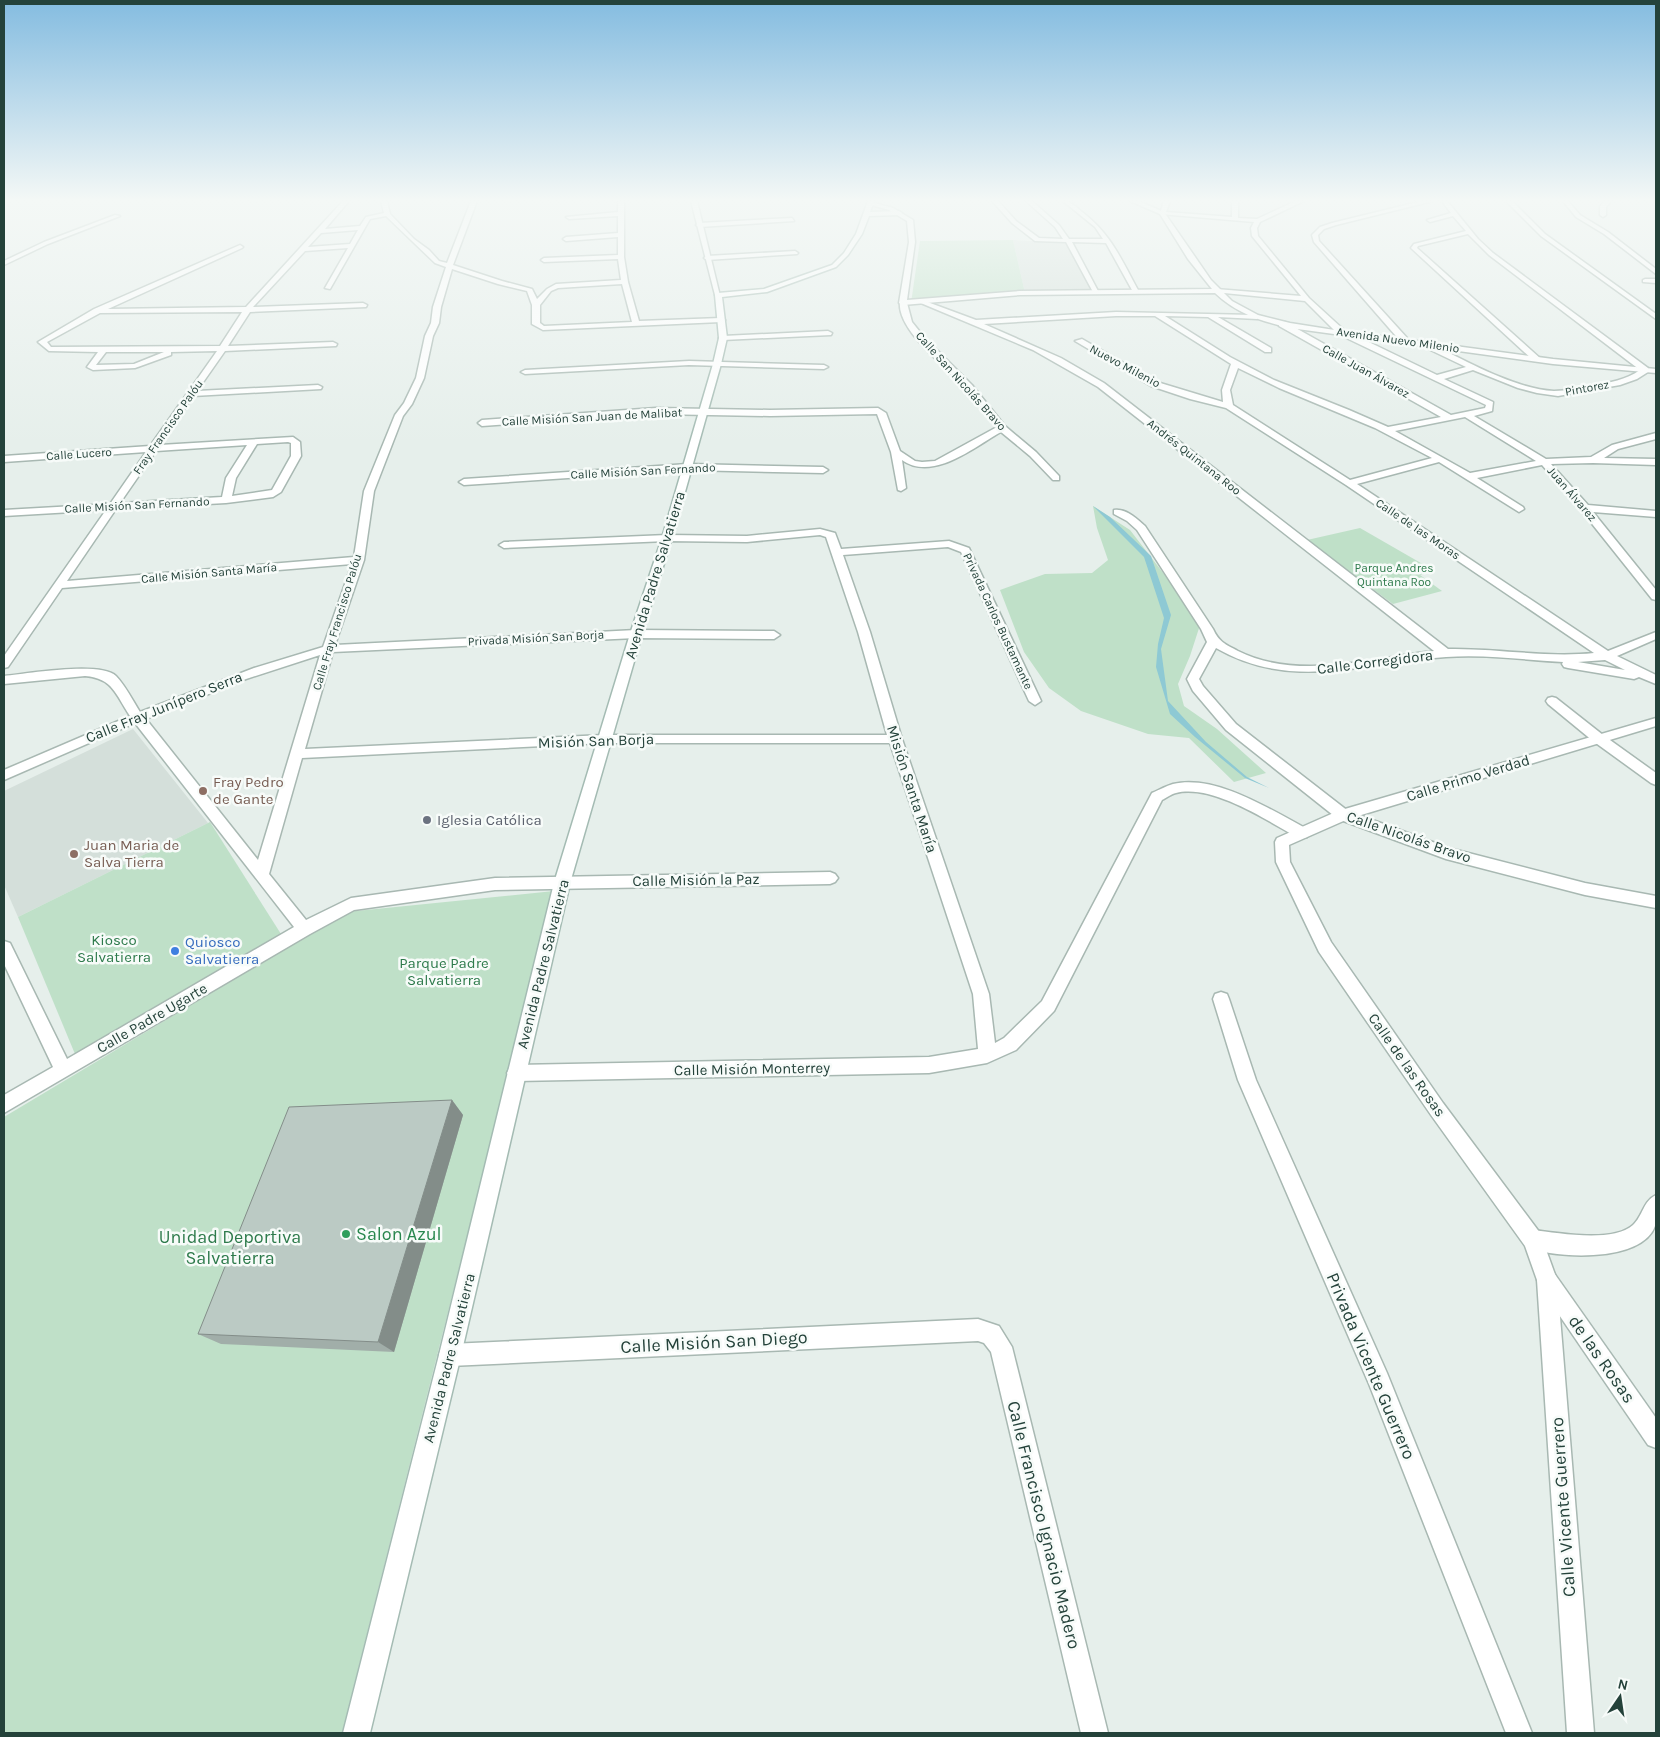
<svg xmlns="http://www.w3.org/2000/svg" width="1660" height="1737" viewBox="0 0 1660 1737" font-family="Karla,sans-serif">
	<rect width="100%" height="100%" fill="#e6efeb"/>
	<!-- built -->
	<g fill="#d4dfda">
		<polygon points="1013,240 1068,243 1094,290 1025,293"/>
		<polygon points="133,729 208,823 18,917 4,885 4,791"/>
	</g>
	<!-- green -->
	<g fill="#bfe0c8">
		<polygon points="1013,240 1025,293 911,303 920,241"/>
		<polygon points="1093,506 1130,530 1201,622 1190,656 1178,684 1184,706 1217,729 1266,773 1234,782 1189,738 1148,734 1081,711 1049,688 1024,652 1000,590 1045,574 1092,573 1108,560 1097,528"/>
		<polygon points="1360,528 1433,570 1420,575 1442,591 1393,604 1307,540"/>
		<polygon points="210,822 281,934 75,1054 18,917"/>
		<polygon points="554,891 342,1733 4,1733 4,1117 346,912"/>
	</g>
	<!-- water -->
	<polygon fill="#8ec9d4" points="1093,506 1110,517 1151,556 1171,615 1161,649 1168,701 1206,742 1247,777 1269,788 1245,778 1195,737 1170,714 1156,667 1158,644 1164,618 1144,557"/>
	<g fill="none" stroke-linecap="round" stroke-linejoin="round">
		<!-- minor casing -->
		<g stroke="#a8b8b2" stroke-width="3">
			<g id="minor">
				<path d="M343 201H349L325 229 360 226 366 217 384 213 381 201H387L390 214 414 239 429 250 439 261 447 263 471 201H477L453 265 502 281 532 289 537 299 547 289 556 284 621 280 618 259 544 262 541 260 544 258 618 255V237L566 241 563 239 566 237 618 233V216L569 219 566 217 618 212V201H624V257L628 282 639 321 721 318 725 320 721 322 543 330 532 324V305L527 291 498 284 452 269 441 307 439 323 433 336 424 378 412 404 403 416 374 491 364 560 335 645 636 630 774 631 780 635 774 639 636 638 333 652 305 749 604 735H887L858 632 826 537 820 535 747 542 667 541 504 548 499 545 504 542 667 535 747 536 820 529 835 533 841 549 949 541 969 548 1041 701 1035 705 1029 701 961 552 948 547 843 555 870 632 902 739 989 994 995 1043 1004 1038 1042 1001 1152 793C1159 790 1166 786 1173 784 1216 774 1271 810 1307 829L1309 833 1307 837 1302 838 1297 837C1266 820 1212 784 1176 793 1171 794 1166 798 1162 800L1054 1011 1016 1050 987 1063 929 1073 516 1081 510 1079 507 1073 510 1067 516 1065 929 1057 978 1049 973 994 890 743H604L302 758 269 874 306 920 351 898 495 878 830 872 835 874 838 878 835 882 830 884 495 890 354 910 310 934 4 1113V1095L53 1067 4 964V941L10 943 67 1059 294 927 135 723 4 780V770L130 716C116 695 113 678 85 676L4 684V676C26 674 100 661 116 676 125 685 133 701 140 712L254 668 323 647 352 564 62 588 8 667 4 668V656L106 510 4 516V510L110 504 146 452 4 462V456L150 446 217 351 171 352V355L135 368 93 370 87 367 98 352 49 351 38 342 94 309 240 245 243 247 242 248 108 309 246 307ZM386 216 435 263 446 267 433 307 431 323 425 336 416 378 404 403 395 415 364 491 354 557 67 581 116 509 226 503 273 497 281 492 301 456 300 442 293 437 160 445 193 396 321 389 322 387 318 385 197 391 225 351 336 346 337 344 333 342 228 346 250 312 366 307 367 305 363 303 253 307 305 251 348 248 325 288 330 289 370 219ZM358 230 350 244 308 247 321 233ZM622 284 632 322 544 326 540 323V305L551 291 558 288ZM242 312 220 346 51 347 47 342 100 313ZM106 352H164L134 364 96 365ZM288 442 291 443V456L272 490 232 496 236 478 257 444ZM247 445 226 478 222 497 120 503 156 451ZM320 655 258 860 146 719 246 679Z"/>
				<path d="M992 201H998L1016 221 1039 238 1063 239 1055 227 1026 201H1032L1059 225 1069 239H1103L1095 227 1063 201C1071 201 1076 207 1082 212 1111 234 1121 259 1138 290L1135 292 1132 290 1106 243 1072 242 1098 291 1093 292 1066 242 1035 241 1012 223Z"/>
				<path d="M1164 201H1170L1166 212 1232 217V201H1238V218L1257 219 1296 201H1304L1260 222 1257 228 1258 236 1309 298 1344 330 1437 375 1466 367 1420 345V341H1426C1462 359 1514 389 1554 391 1567 391 1580 388 1593 385 1609 383 1626 380 1640 370L1489 255 1468 234 1418 246 1417 248 1541 359 1534 361 1411 248 1414 244 1466 231 1453 216 1430 222 1427 220 1451 213 1442 201H1447L1478 239 1493 253 1648 368V372L1637 379 1620 385 1558 396 1537 393 1518 388 1473 370 1444 379 1493 402 1492 411 1474 416 1546 459 1591 457 1612 445 1656 433V439L1618 449 1604 458 1656 459V465L1593 463 1551 464 1588 505 1656 511V517L1593 512 1656 590V600L1652 599 1581 510 1542 465 1477 478 1523 507 1524 509 1519 512 1439 462 1357 484 1608 651 1656 632V639L1617 656 1656 675V684L1639 677 1634 679 1568 668 1564 667 1562 664 1563 662C1524 660 1485 654 1446 657 1365 662 1292 692 1216 648L1199 679 1203 686 1236 724 1348 811 1449 848 1585 883 1656 896V908L1585 895 1446 859 1338 819 1226 730 1193 691 1187 679 1207 642 1201 629 1137 530 1127 521 1114 514V510C1126 508 1137 519 1145 526L1213 629C1219 642 1225 644 1238 651 1298 681 1371 658 1434 651L1098 387 1033 350 916 301 922 300 976 320 1116 312 1254 315 1258 317 1257 319 1218 317 1271 348V352H1265L1208 317 1165 316 1230 357 1274 380 1349 410 1388 427 1441 417 1279 326V322H1285L1451 415 1485 408 1486 405 1338 334 1305 301 1214 292 1213 291 1216 289 1301 296 1252 236 1251 228 1254 222 1160 214ZM1116 316H1155L1231 364 1222 390 1223 402 1157 382 1082 339 1075 341 1151 386 1190 399 1226 408 1346 485 1594 653C1545 658 1497 648 1448 649L1104 383 1061 358 984 324ZM1238 368 1279 388 1375 428 1432 458 1350 480 1233 405 1230 390ZM1465 417 1536 461 1470 473 1395 431ZM1605 660 1625 670 1578 662Z"/>
				<polygon points="1422,201 1433,201 1336,225 1324,229 1318,235 1319,241 1408,339 1409,341 1405,343 1402,343 1314,242 1312,235 1320,227 1332,223"/>
				<polygon points="1506,201 1512,201 1545,234 1656,314 1656,319 1541,236"/>
				<polygon points="1563,201 1568,201 1580,215 1608,232 1656,269 1656,274 1604,234 1576,217"/>
				<polygon points="1605,201 1611,201 1606,207 1606,215 1603,217 1600,215 1600,206"/>
				<polygon points="115,215 120,216 48,244 4,265 4,261 44,242"/>
				<polygon points="792,218 794,221 699,227 696,225 699,223"/>
				<polygon points="795,251 798,253 797,254 707,260 704,258 707,256"/>
				<polygon points="1645,279 1656,279 1656,283 1643,282 1643,280"/>
				<path d="M900 301 907 303 912 322 924 337 972 385 1005 426 1036 452 1059 476V480H1053L1030 456 1001 432C974 447 933 482 902 460L906 488 901 491 898 490 891 452 877 414 770 416 656 414 482 426 478 423 482 420 656 408 770 410 878 408 886 413 900 451 915 461 922 462 935 461 997 427C986 414 977 400 966 388 947 368 896 330 900 301Z"/>
				<polygon points="828,331 832,333 831,335 723,340 719,338 723,336"/>
				<polygon points="689,361 824,365 828,367 824,369 689,365 525,374 521,372 525,370"/>
				<polygon points="688,464 823,467 828,470 823,473 688,470 464,485 459,482 464,479"/>
				<polygon points="1552,697 1556,698 1603,735 1656,773 1656,785 1651,783 1593,741 1548,704 1546,701 1548,698"/>
				<polygon points="1221,992 1227,994 1229,999 1256,1080 1387,1373 1532,1733 1506,1733 1369,1384 1238,1080 1213,999 1215,994"/>
				<path d="M1656 1195C1657 1204 1659 1218 1655 1226 1642 1263 1555 1259 1526 1247L1523 1240 1526 1233 1533 1230C1558 1233 1613 1243 1633 1225 1643 1216 1643 1201 1656 1195Z"/>
				<polygon points="1547,1270 1554,1273 1656,1418 1656,1448 1648,1445 1540,1287 1537,1280 1540,1273"/>
				<polygon points="978,1319 999,1326 1012,1347 1108,1733 1081,1733 991,1352 984,1343 978,1341 450,1366 442,1363 439,1355 442,1347 450,1344"/>
			</g>
		</g>
		<!-- tertiary casing -->
		<g stroke="#a8b8b2" stroke-width="3">
			<g id="tertiary">
				<polygon points="691,201 697,201 720,296 715,295"/>
				<path d="M1130 201H1138L1164 212 1211 280 1232 301 1258 315 1290 323 1328 329 1553 359 1656 369V373L1553 364 1290 328C1261 321 1237 314 1215 293L1020 295 903 305 899 303 909 242 907 221 889 210 868 204 871 202 893 208 913 220 915 242 907 300 1020 291 1212 289 1188 259 1160 214Z"/>
				<polygon points="1656,718 1656,726 1348,819 1289,845 1290,862 1331,942 1443,1103 1540,1233 1557,1280 1594,1733 1567,1733 1537,1280 1525,1246 1431,1115 1319,952 1276,862 1275,842 1277,838 1338,811"/>
			</g>
		</g>
		<!-- secondary casing -->
		<g stroke="#a4bbb3" stroke-width="3">
			<polygon id="secondary" points="868,201 874,201 870,212 899,211 902,213 899,215 869,216 862,234 848,255 836,267 767,292 722,297 727,338 721,364 672,538 642,634 570,883 461,1355 370,1733 343,1733 439,1355 554,883 630,634 662,538 713,364 719,338 715,295 718,293 764,289 832,265 844,253 856,234"/>
		</g>
		<!-- minor -->
		<use href="#minor" fill="#fff" fill-rule="evenodd"/>
		<!-- tertiary -->
		<use href="#tertiary" fill="#fff" fill-rule="evenodd"/>
		<!-- secondary -->
		<use href="#secondary" fill="#fff" fill-rule="evenodd"/>
	</g>
	<!-- wall -->
	<polygon fill="#a1aea9" points="452,1100 463,1115 394,1352 221,1344 198,1334"/>
	<!-- shaded-wall -->
	<polygon fill="#838d89" points="452,1100 463,1115 394,1352 378,1342"/>
	<!-- building -->
	<polygon fill="#bbcac4" stroke="#838d89" points="452,1100 378,1342 198,1334 289,1107"/>
	<!-- sky -->
	<linearGradient id="sky" x2="0" y2="1"><stop stop-color="#84bce0"/><stop offset="0.45" stop-color="#f4f8f6"/><stop offset="1" stop-color="#f4f8f6" stop-opacity="0"/></linearGradient>
	<rect width="1660" height="445" fill="url(#sky)"/>
	<!-- markers -->
	<g fill="#8d6e63" stroke="#f7fbf9" stroke-width="2">
		<circle cx="203" cy="791" r="5"/>
		<circle cx="74" cy="854" r="5"/>
	</g>
	<circle fill="#6b7280" stroke="#f7fbf9" stroke-width="2" cx="427" cy="820" r="5"/>
	<circle fill="#3f7fe0" stroke="#f7fbf9" stroke-width="2" cx="175" cy="951" r="5"/>
	<circle fill="#2e9e5b" stroke="#f7fbf9" stroke-width="2" cx="346" cy="1234" r="5"/>
	<g text-anchor="middle" stroke-width="5" stroke-linejoin="round" paint-order="stroke">
		<!-- far-street labels -->
		<g font-size="12" fill="#24423a" stroke="#f7fbf9">
			<text transform="translate(1398 340) rotate(8)" y="4">Avenida Nuevo Milenio</text>
			<text transform="translate(1125 366) rotate(28)" y="4">Nuevo Milenio</text>
			<text transform="translate(1366 371) rotate(29)" y="4">Calle Juan Álvarez</text>
			<text transform="translate(961 381) rotate(48)" y="4">Calle San Nicolás Bravo</text>
			<text transform="translate(1587 388) rotate(-10)" y="4">Pintorez</text>
			<text transform="translate(592 417) rotate(-3)" y="4">Calle Misión San Juan de Malibat</text>
			<text transform="translate(168 427) rotate(-55)" y="4">Fray Francisco Palóu</text>
			<text transform="translate(79 454) rotate(-4)" y="4">Calle Lucero</text>
			<text transform="translate(1194 457) rotate(38)" y="4">Andrés Quintana Roo</text>
			<text transform="translate(643 471) rotate(-3)" y="4">Calle Misión San Fernando</text>
			<text transform="translate(1572 494) rotate(49)" y="4">Juan Álvarez</text>
			<text transform="translate(137 505) rotate(-3)" y="4">Calle Misión San Fernando</text>
			<text transform="translate(1418 529) rotate(34)" y="4">Calle de las Moras</text>
			<text transform="translate(209 573) rotate(-5)" y="4">Calle Misión Santa María</text>
			<text transform="translate(998 621) rotate(65)" y="4">Privada Carlos Bustamante</text>
			<text transform="translate(337 622) rotate(-73)" y="4">Calle Fray Francisco Palóu</text>
			<text transform="translate(536 638) rotate(-3)" y="4">Privada Misión San Borja</text>
		</g>
		<!-- far-park labels -->
		<g font-size="12" fill="#2d7a4b" stroke="#f7fbf9">
			<text x="1394" y="572">Parque Andres<tspan x="1394" dy="14">Quintana Roo</tspan></text>
		</g>
		<!-- street labels -->
		<g font-size="15" fill="#24423a" stroke="#f7fbf9">
			<text transform="translate(655 575) rotate(-73)" y="5">Avenida Padre Salvatierra</text>
			<text transform="translate(1375 662) rotate(-7)" y="5">Calle Corregidora</text>
			<text transform="translate(164 707) rotate(-22)" y="5">Calle Fray Junípero Serra</text>
			<text transform="translate(596 741) rotate(-2)" y="5">Misión San Borja</text>
			<text transform="translate(1468 778) rotate(-17)" y="5">Calle Primo Verdad</text>
			<text transform="translate(912 789) rotate(72)" y="5">Misión Santa María</text>
			<text transform="translate(1409 837) rotate(19)" y="5">Calle Nicolás Bravo</text>
			<text transform="translate(696 880) rotate(-1)" y="5">Calle Misión la Paz</text>
			<text transform="translate(543 964) rotate(-76)" y="5">Avenida Padre Salvatierra</text>
			<text transform="translate(152 1018) rotate(-30)" y="5">Calle Padre Ugarte</text>
			<text transform="translate(1407 1065) rotate(55)" y="5">Calle de las Rosas</text>
			<text transform="translate(752 1069) rotate(-1)" y="5">Calle Misión Monterrey</text>
			<text transform="translate(449 1358) rotate(-76)" y="5">Avenida Padre Salvatierra</text>
		</g>
		<!-- education labels -->
		<g font-size="15" fill="#785e54" stroke="#f7fbf9" text-anchor="start">
			<text x="213" y="787">Fray Pedro<tspan x="213" dy="17">de Gante</tspan></text>
			<text x="84" y="850">Juan Maria de<tspan x="84" dy="17">Salva Tierra</tspan></text>
		</g>
		<!-- worship labels -->
		<g font-size="15" fill="#5b616d" stroke="#f7fbf9" text-anchor="start">
			<text x="437" y="825">Iglesia Católica</text>
		</g>
		<!-- park labels -->
		<g font-size="15" fill="#2d7a4b" stroke="#f7fbf9">
			<text x="114" y="945">Kiosco<tspan x="114" dy="17">Salvatierra</tspan></text>
			<text x="444" y="968">Parque Padre<tspan x="444" dy="17">Salvatierra</tspan></text>
		</g>
		<!-- shop labels -->
		<g font-size="15" fill="#366cbe" stroke="#f7fbf9" text-anchor="start">
			<text x="185" y="947">Quiosco<tspan x="185" dy="17">Salvatierra</tspan></text>
		</g>
		<!-- near-leisure labels -->
		<g font-size="18" fill="#27864d" stroke="#f7fbf9" text-anchor="start">
			<text x="356" y="1240">Salon Azul</text>
		</g>
		<!-- near-park labels -->
		<g font-size="18" fill="#2d7a4b" stroke="#f7fbf9">
			<text x="230" y="1243">Unidad Deportiva<tspan x="230" dy="21">Salvatierra</tspan></text>
		</g>
		<!-- near-street labels -->
		<g font-size="18" fill="#24423a" stroke="#f7fbf9">
			<text transform="translate(714 1342) rotate(-3)" y="6">Calle Misión San Diego</text>
			<text transform="translate(1602 1359) rotate(55)" y="6">de las Rosas</text>
			<text transform="translate(1371 1366) rotate(67)" y="6">Privada Vicente Guerrero</text>
			<text transform="translate(1563 1507) rotate(-94)" y="6">Calle Vicente Guerrero</text>
			<text transform="translate(1044 1525) rotate(76)" y="6">Calle Francisco Ignacio Madero</text>
		</g>
	</g>
	<!-- border -->
	<rect width="1660" height="1737" fill="none" stroke="#24423a" stroke-width="10"/>
	<!-- north arrow -->
	<g transform="translate(1620 1697) rotate(13)" stroke="#f7fbf9" stroke-width="4" paint-order="stroke">
	<path d="M0-4L9 19L0 12L-9 19Z" fill="#24423a"/>
	<text y="-8" font-size="14" font-weight="bold" text-anchor="middle" fill="#24423a">N</text>
	</g>
</svg>
